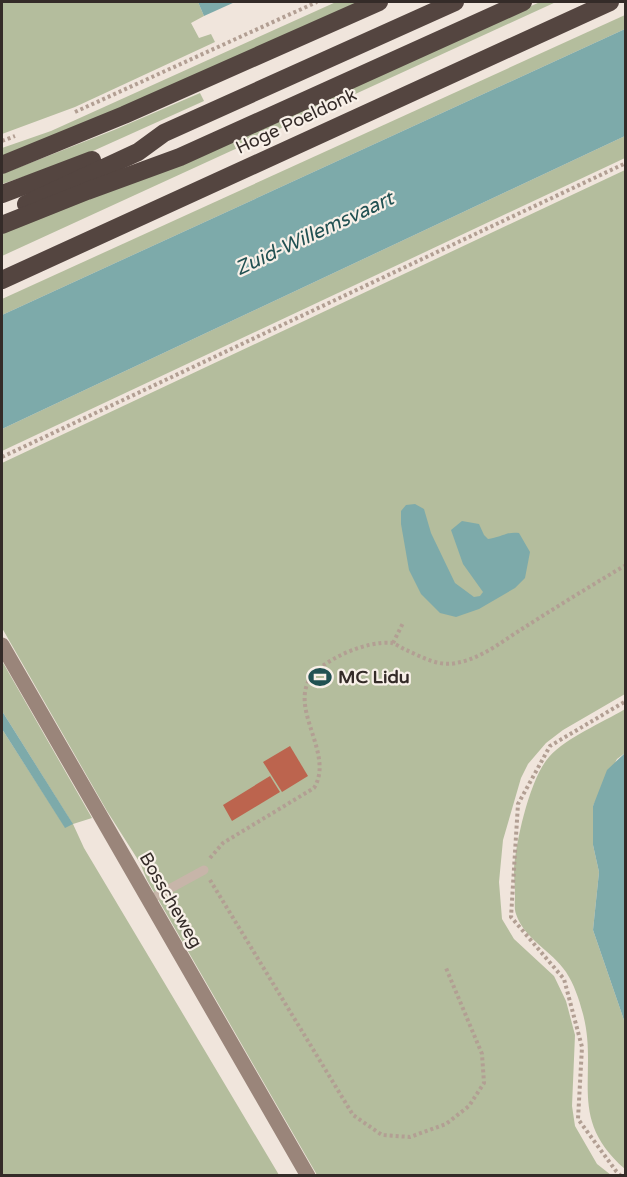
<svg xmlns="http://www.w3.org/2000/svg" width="627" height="1177" viewBox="0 0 627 1177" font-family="'Varela Round',sans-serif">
	<rect width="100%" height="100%" fill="#f0e5dc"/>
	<!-- green -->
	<g fill="#b4bd9d">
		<polygon points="2,2 198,2 204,16 191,23 199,38 211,34 215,42 75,107 2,134"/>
		<polygon points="336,2 362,2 103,119 2,157 2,148 51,131"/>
		<polygon points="540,2 556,2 2,256 2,234 27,222 174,167"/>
		<polygon points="625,15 625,29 2,315 2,299"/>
		<polygon points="200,93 204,101 73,160 2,184 2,174 114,130"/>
		<polygon points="625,136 625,158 2,451 2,429"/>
		<polygon points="625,170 625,694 563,730 546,743 528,764 521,778 503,840 499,882 502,919 514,939 554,976 566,1001 575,1035 572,1106 575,1126 597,1164 611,1175 317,1175 147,880 140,863 107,811 2,628 2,463"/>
		<polygon points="2,661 92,818 73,824 84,848 279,1175 2,1175 2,729 65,827 72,823 2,711"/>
		<path d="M625 709V753L617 759 593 806V845L599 872 593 930 625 1023V1169C566 1118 599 1075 583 1014 579 999 574 984 566 972 552 951 524 939 516 914 514 909 515 901 515 896 515 887 514 878 514 869 516 841 530 778 549 757 567 737 602 723 625 709Z"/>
	</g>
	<!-- water -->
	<g fill="#7daaaa">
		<polygon points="198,2 235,2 204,16"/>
		<polygon points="625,29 625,136 2,429 2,315"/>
		<path d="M415 504 424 509 431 533 455 583 474 597 480 596 483 592 463 564 451 530 462 521 479 524 484 535 488 539C500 538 507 531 519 533L530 552 525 578 515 588 479 609 456 617 440 613 421 594 409 570 401 524V511L406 505Z"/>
		<polygon points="2,711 73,824 65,828 2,729"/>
		<polygon points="625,753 625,1023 593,930 599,872 593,845 593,806 607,770"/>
	</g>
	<!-- building -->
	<g fill="#bc644e">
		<polygon points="290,746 308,776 282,792 263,762"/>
		<polygon points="270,776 280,792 232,821 223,805"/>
	</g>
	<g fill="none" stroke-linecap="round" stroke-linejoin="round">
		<!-- path -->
		<g stroke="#b29f93" stroke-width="4" stroke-dasharray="3 3" stroke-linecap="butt">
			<polyline points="75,112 317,2"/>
			<polyline points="2,141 15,136"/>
			<polyline points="2,457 626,163"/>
			<polyline points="393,643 403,623"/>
			<path d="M210 858 223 843 314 788C334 756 293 714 308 682 319 660 368 640 392 643 396 644 400 647 404 649 420 656 438 667 456 663 481 659 504 640 525 627 558 606 592 585 626 565"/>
			<polyline points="210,880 353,1115 382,1135 410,1137 446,1124 469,1106 484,1083 482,1054 446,968"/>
			<polyline points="621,1176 616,1171 578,1119 582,1047 564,979 511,917 518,804 550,746 626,701"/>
		</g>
		<!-- lane -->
		<polyline stroke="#c7b5a9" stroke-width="9" points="149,900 204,870"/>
		<!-- secondary -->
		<polyline stroke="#9a857a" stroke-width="15" points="2,645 308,1176"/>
		<!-- highway -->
		<g stroke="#544540" stroke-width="18">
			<polyline points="2,165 124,115 379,2"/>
			<polyline points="2,194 92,160"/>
			<polyline points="26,204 138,152 164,133 455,2"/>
			<polyline points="2,225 87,191 180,157 523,2"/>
			<polyline points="2,280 610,2"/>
		</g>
	</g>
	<!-- icons -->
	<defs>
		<g id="stadium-bare" transform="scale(1.8)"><path d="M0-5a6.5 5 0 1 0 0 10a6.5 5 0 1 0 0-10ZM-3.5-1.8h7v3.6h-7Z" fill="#215152" stroke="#f8f0e8" stroke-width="2.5" paint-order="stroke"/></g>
	</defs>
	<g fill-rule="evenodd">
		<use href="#stadium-bare" x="320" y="677"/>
	</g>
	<g text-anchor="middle" stroke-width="4.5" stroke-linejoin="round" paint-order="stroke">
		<!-- street labels -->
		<g font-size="18" fill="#342b28" stroke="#f8f0e8">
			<text transform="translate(296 121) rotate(-25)" y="6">Hoge Poeldonk</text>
			<text transform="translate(171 900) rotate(60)" y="6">Bosscheweg</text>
		</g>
		<!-- poi labels -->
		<g font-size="18" font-weight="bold" fill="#342b28" stroke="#f8f0e8" text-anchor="start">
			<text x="338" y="683">MC Lidu</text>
		</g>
		<!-- water labels -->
		<g font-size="20" font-style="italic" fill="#215152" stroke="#f8f0e8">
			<text transform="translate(314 233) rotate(-25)" y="7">Zuid-Willemsvaart</text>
		</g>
	</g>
	<!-- border -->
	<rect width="627" height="1177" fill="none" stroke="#342b28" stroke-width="6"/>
</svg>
